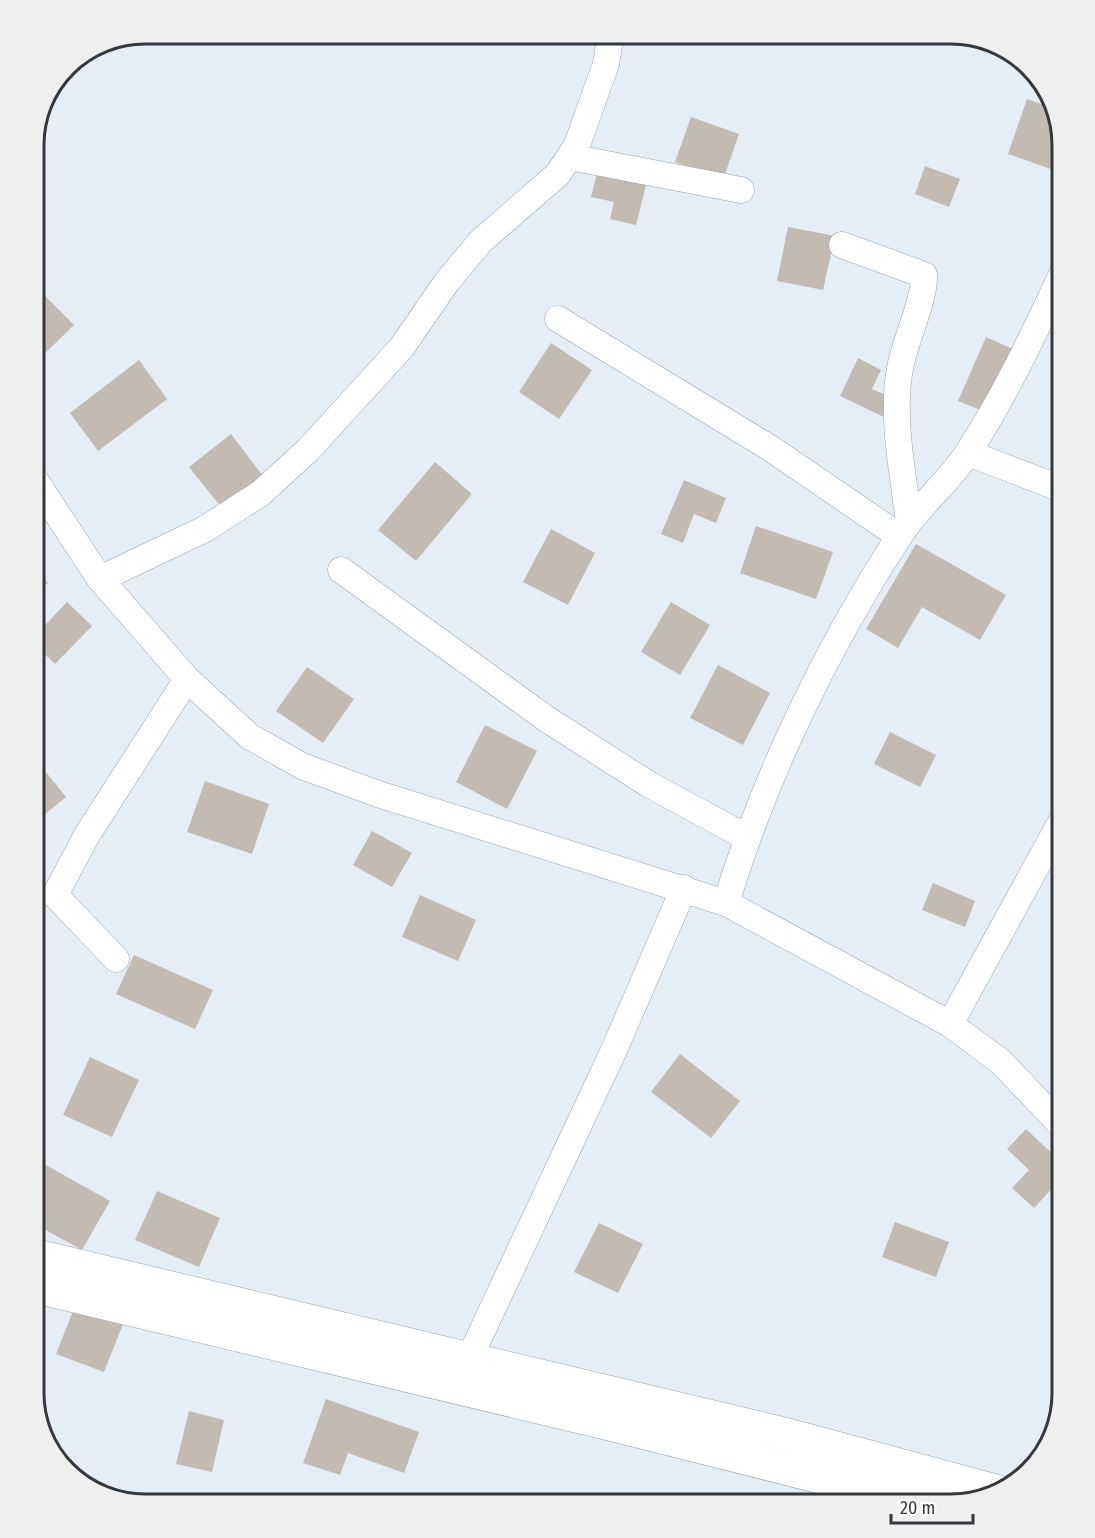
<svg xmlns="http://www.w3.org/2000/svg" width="1095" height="1538" viewBox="0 0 1095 1538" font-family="'Fira Sans Condensed',sans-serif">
	<rect width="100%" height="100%" fill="#e5eef7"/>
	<!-- building -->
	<g fill="#c3bab2">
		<polygon points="1027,99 1052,108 1062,144 1062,173 1008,154"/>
		<polygon points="691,117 739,134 723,180 675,162"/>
		<polygon points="925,166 960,179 949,207 915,194"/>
		<polygon points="598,169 647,181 636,225 610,219 614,202 591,197"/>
		<polygon points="788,227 835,236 823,290 777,281"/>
		<polygon points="33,284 74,325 33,365"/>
		<polygon points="986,337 1015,350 988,413 958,401"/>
		<polygon points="551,343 592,370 559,419 519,392"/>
		<polygon points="858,358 881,370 872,389 897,400 888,419 840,396"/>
		<polygon points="139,360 167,399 98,451 70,413"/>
		<polygon points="231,434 266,480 225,512 189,467"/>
		<polygon points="435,462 472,494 416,561 378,530"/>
		<polygon points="684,480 726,498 716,523 694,514 683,543 661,534"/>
		<polygon points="756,526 833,552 816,599 740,573"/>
		<polygon points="551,529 595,553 568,605 523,582"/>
		<polygon points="916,544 1006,595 980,640 922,607 898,648 866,629"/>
		<polygon points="33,564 48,583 33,594"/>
		<polygon points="67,602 92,626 55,664 33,643 33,638"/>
		<polygon points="671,602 710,625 680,675 641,652"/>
		<polygon points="718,665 770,693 743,745 690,718"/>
		<polygon points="307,667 354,699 323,743 276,711"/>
		<polygon points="485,725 537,751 507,809 456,782"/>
		<polygon points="890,732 936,755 920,787 874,764"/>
		<polygon points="33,756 66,797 33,824"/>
		<polygon points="205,781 269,804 252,854 187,832"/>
		<polygon points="372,831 412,853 392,887 353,865"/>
		<polygon points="933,883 975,901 965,927 922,910"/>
		<polygon points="420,895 476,920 458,961 402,937"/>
		<polygon points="134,955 213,990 195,1029 116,994"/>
		<polygon points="680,1054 740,1101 711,1138 651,1092"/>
		<polygon points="90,1057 139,1080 112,1137 63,1115"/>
		<polygon points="1026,1129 1062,1163 1062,1178 1034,1208 1012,1188 1029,1170 1007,1149"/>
		<polygon points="44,1164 110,1201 82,1250 33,1223 33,1183"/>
		<polygon points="157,1191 220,1218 199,1267 135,1240"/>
		<polygon points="895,1222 949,1242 936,1277 882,1257"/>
		<polygon points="599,1223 643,1244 618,1293 574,1272"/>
		<polygon points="77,1301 125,1319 104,1372 56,1354"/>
		<polygon points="326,1399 419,1432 404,1473 348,1453 340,1475 303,1463"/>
		<polygon points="189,1411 224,1420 212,1472 176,1464"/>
	</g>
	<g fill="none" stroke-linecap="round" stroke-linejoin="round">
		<!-- street casing -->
		<g stroke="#9aa3ab" stroke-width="27">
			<g id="street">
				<polyline points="570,157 741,190"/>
				<path d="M842 245 924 275C925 302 903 343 899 374 892 422 903 474 909 522"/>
				<polyline points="558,319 770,448 899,536"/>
				<polyline points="968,453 1062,489"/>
				<polyline points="33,477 100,579 187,679 249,736 302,766 378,794 726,903 950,1024 1001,1062 1062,1126"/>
				<polyline points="341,570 548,720 650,785 746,837"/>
				<polyline points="100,579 205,529 261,493 308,450 402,347 446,283 480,242 558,174 577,145 606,64 611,33"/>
				<path d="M726 903C765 775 827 647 900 535 920 504 950 481 969 451 1005 395 1034 334 1062 274"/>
				<polyline points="116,959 55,895 87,835 187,679"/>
				<polyline points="950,1024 1062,820"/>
				<polyline points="469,1359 614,1050 684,888"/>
			</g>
		</g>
		<!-- secondary casing -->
		<g stroke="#9aa3ab" stroke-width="34">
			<g id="secondary">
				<polyline points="33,1255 784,1434 999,1492"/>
				<polyline points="33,1286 618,1426 931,1505"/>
			</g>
		</g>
		<!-- street -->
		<use href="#street" stroke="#fff" stroke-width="26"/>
		<!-- secondary -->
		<use href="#secondary" stroke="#fff" stroke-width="33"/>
	</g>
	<!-- crop -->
	<path d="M0 0H1095V1538H0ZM145 44H951A101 101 0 0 1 1052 145V1393A101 101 0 0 1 951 1494H145A101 101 0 0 1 44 1393V145A101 101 0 0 1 145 44Z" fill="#efefef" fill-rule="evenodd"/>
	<path fill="none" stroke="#34373b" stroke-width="3" d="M145 44H951A101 101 0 0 1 1052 145V1393A101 101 0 0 1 951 1494H145A101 101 0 0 1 44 1393V145A101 101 0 0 1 145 44Z"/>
	<!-- scale -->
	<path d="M891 1514v9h82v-9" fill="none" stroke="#34373b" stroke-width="3"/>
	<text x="900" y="1514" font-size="18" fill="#34373b" stroke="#ffffff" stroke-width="4.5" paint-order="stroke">20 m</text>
</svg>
